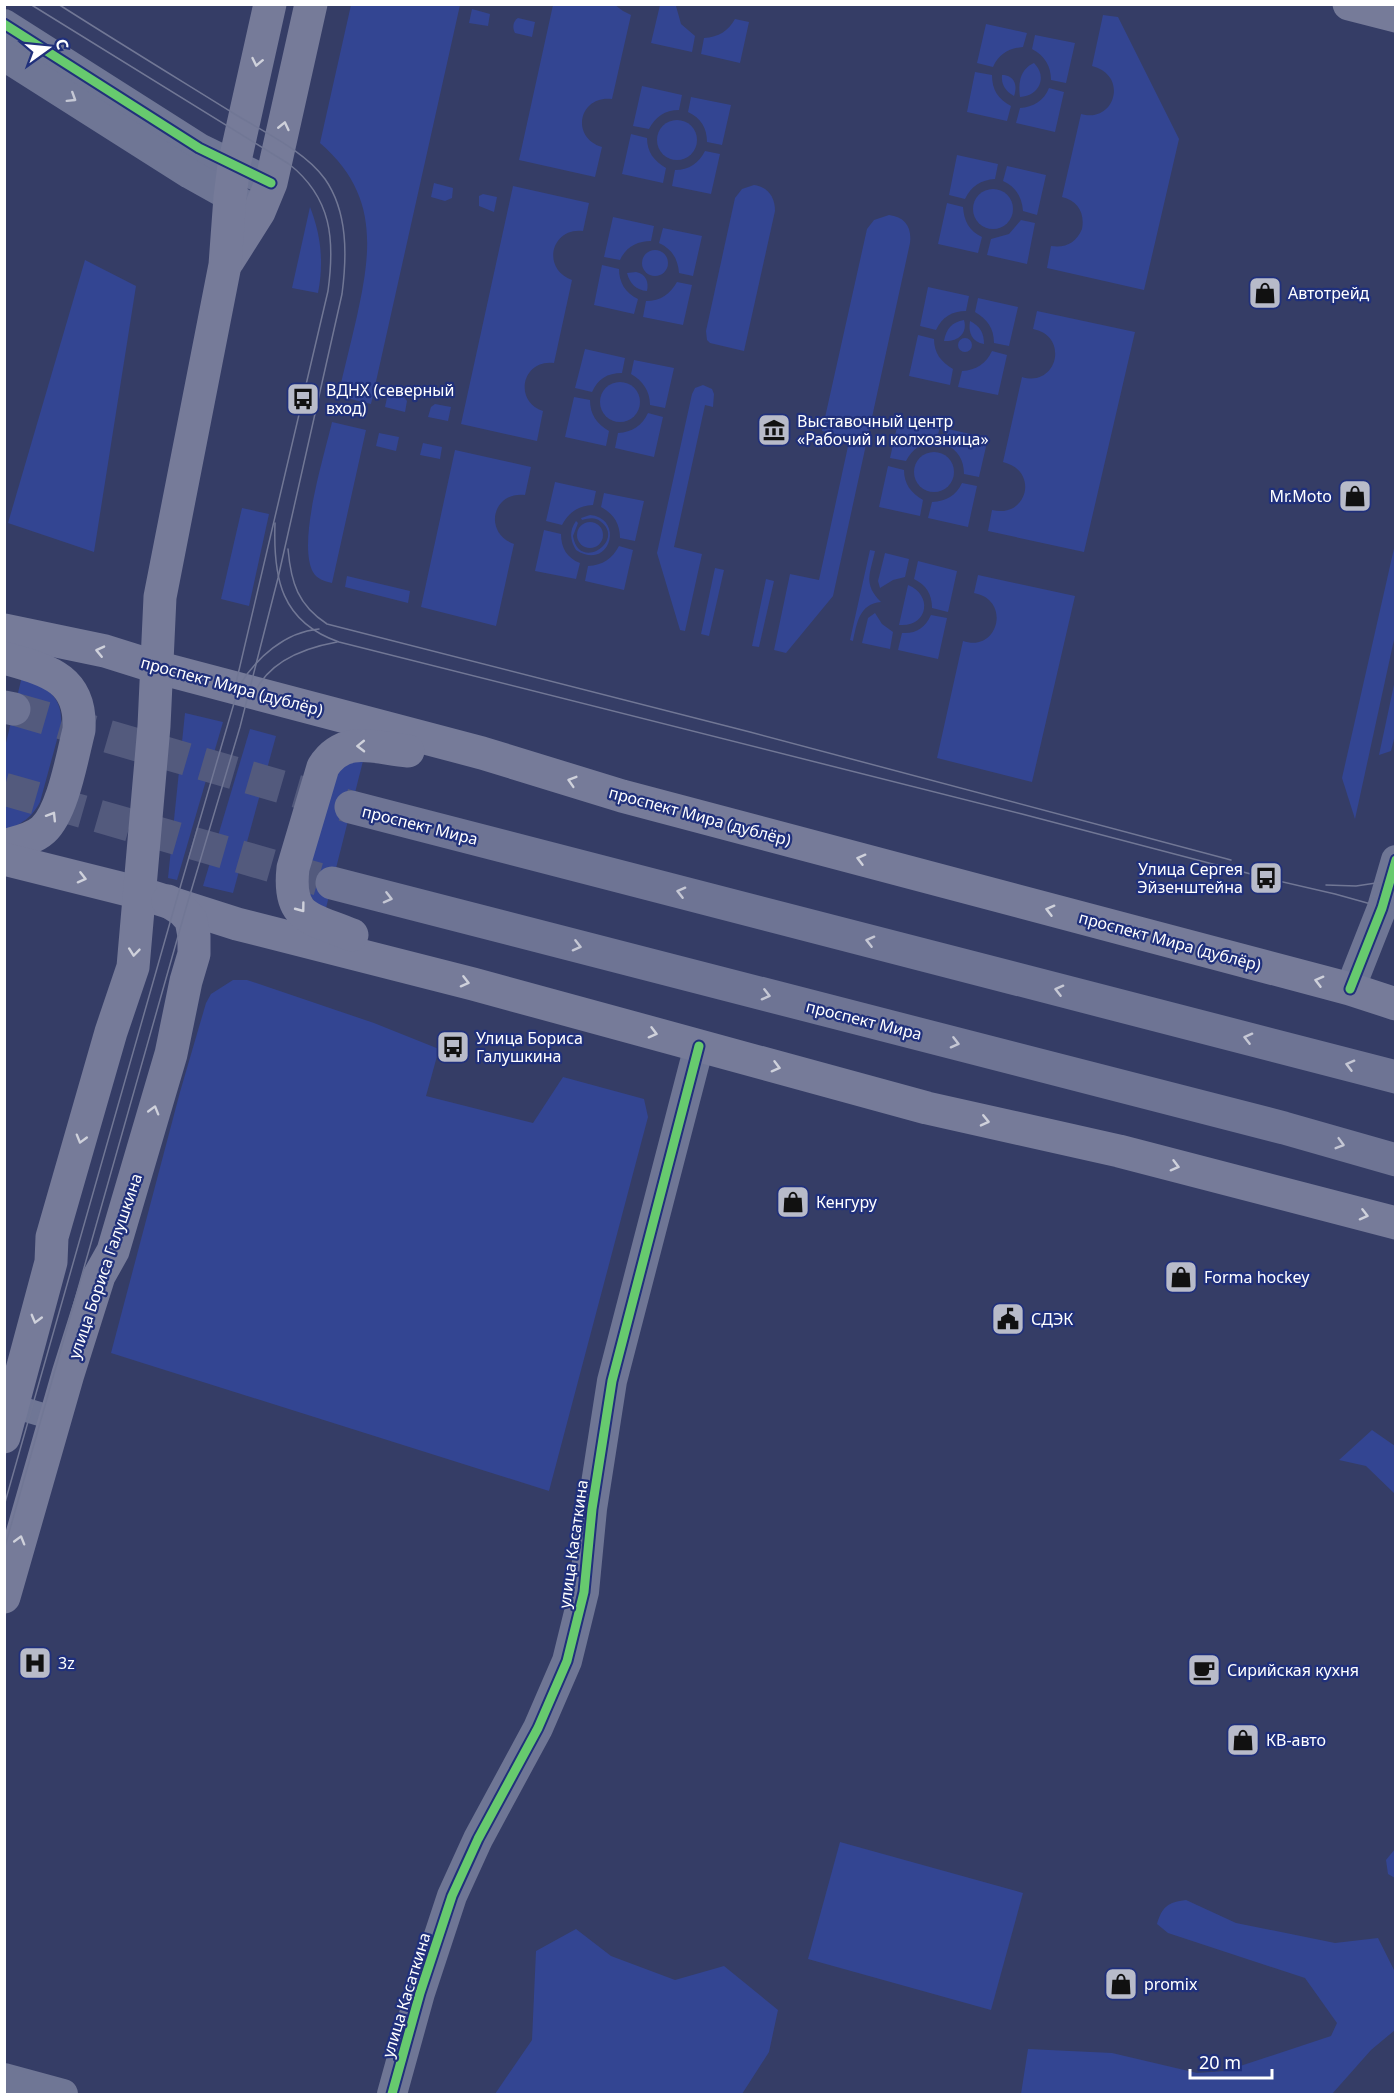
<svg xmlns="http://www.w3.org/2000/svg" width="1400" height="2099" viewBox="0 0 1400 2099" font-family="'Noto Sans',sans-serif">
	<rect width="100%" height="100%" fill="#353d66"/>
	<!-- green -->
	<g fill="#334592">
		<path d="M351 5H460L371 404 338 396C344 369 351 343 357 316 372 248 378 193 320 143Z"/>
		<path d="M553 5H615L623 11 631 15 612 99C579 95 570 137 602 147L595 177 519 160Z"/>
		<polygon points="660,5 676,6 681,24 695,36 692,52 651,43"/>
		<polygon points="472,9 490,14 488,26 469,23"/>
		<path d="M1103 15 1118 17 1179 139 1144 290 1047 268 1051 246C1066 248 1076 243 1082 229 1085 213 1078 201 1062 197L1081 114C1115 124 1129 75 1092 66Z"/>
		<path d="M518 18 535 22 532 37 515 33C512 28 513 21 518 18Z"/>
		<path d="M735 19 749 22 740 63 701 54 704 38C719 37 728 31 735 19Z"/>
		<path d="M986 24 1027 33 1023 47C1009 48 999 54 993 67L977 63Z"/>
		<path d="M1035 35 1075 43 1066 83 1051 80C1051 66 1045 56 1032 49Z"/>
		<path d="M1034 63C1048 77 1039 96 1020 97 1018 83 1020 69 1034 63Z"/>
		<path d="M975 72 992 75C992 90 998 99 1011 106L1007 121 967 112Z"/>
		<path d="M1002 75C1014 75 1018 85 1014 96 1005 91 1001 84 1002 75Z"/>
		<path d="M642 86 682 95 679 110C665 110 655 117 649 129L633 126Z"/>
		<path d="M1049 88 1064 92 1055 132 1016 123 1020 108C1033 107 1044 101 1049 88Z"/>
		<path d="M691 97 731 105 722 145 707 142C707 128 701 118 688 112Z"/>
		<circle cx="677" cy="140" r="20"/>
		<path d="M631 134 647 138C647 152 654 161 666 168L663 183 622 174Z"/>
		<path d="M705 151 720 154 711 194 672 186 675 170C689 170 699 163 705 151Z"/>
		<path d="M957 155 998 164 995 179C981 180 971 186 965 199L949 195Z"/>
		<path d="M1007 166 1046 175 1037 215 1023 211C1022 197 1016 187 1003 181Z"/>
		<polygon points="434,183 453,188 452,198 445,201 431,197"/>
		<path d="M754 185C768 187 775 197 775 211L744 351 710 343 707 340 706 331 735 198 742 189Z"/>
		<path d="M513 186 589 203 583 231C551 227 541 269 572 280L554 363C522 359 513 401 543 411L537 441 461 424Z"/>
		<circle cx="993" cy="209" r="20"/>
		<polygon points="483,194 497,197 494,212 479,206 479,196"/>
		<path d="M947 203 963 207C964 221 969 231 982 237L978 253 938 244Z"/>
		<path d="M310 207C321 235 324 263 318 293L292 288Z"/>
		<path d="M889 215C905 217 912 227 910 243L833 596 786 653 774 650 790 574 819 580 850 437 822 431 867 229 874 220Z"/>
		<path d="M613 217 654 226 651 241C637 241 626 247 620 260L604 257Z"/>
		<polygon points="1021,220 1035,223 1027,264 987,255 991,239 1009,234"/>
		<path d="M663 228 702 236 693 276 679 273C678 259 672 249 659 243Z"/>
		<circle cx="655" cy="263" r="13"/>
		<polygon points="85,260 136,286 94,552 8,523"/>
		<path d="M602 265 619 269C619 282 625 293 638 299L634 314 594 305Z"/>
		<path d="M636 272C646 274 649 282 647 291 636 290 630 284 627 273Z"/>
		<path d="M677 282 692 285 683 325 643 317 646 301C661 301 670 294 677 282Z"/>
		<path d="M928 287 969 296 966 311C952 311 942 317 936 330L920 326Z"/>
		<path d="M978 298 1018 307 1009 346 994 343C994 328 987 319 975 312Z"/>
		<path d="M1037 311 1135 332 1084 552 988 531 992 510C1027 519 1040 471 1003 462L1022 377C1057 388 1070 336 1033 329Z"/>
		<path d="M964 320C968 334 957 342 944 341 946 329 952 322 964 320Z"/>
		<path d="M970 321C980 326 984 333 984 344 972 342 968 333 970 321Z"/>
		<path d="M918 335 934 339C934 353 941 362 953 369L950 385 909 376Z"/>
		<circle cx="965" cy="345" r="7"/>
		<path d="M585 349 625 358 622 373C607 373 598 379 592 392L575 388Z"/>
		<path d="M992 351 1007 355 998 395 958 387 962 371C976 370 986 364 992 351Z"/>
		<path d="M634 360 674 368 665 408 650 405C650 391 643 381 631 374Z"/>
		<circle cx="620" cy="402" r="20"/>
		<polygon points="703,385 712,389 714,394 713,407 705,405 674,547 702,554 685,631 680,630 657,553 692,394 695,388"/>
		<polygon points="388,393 404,397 407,401 405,412 385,407"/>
		<path d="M574 397 590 400C590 415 597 424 609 431L606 446 565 437Z"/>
		<polygon points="435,404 451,407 448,421 428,417 431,407"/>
		<path d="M648 413 663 417 654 457 615 448 618 433C632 432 642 426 648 413Z"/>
		<path d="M899 418 940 427 936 442C922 442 912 449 906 461L890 458Z"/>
		<path d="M332 422 366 430 332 583C324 581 317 579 313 572 297 542 324 457 332 422Z"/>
		<path d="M948 429 988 438 979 477 964 474C964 460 958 450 945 444Z"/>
		<polygon points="379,433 399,437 396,451 376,446"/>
		<polygon points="423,443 442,447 440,459 420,455"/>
		<path d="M455 450 531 467 525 495C492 491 483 533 514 544L496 626 421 607Z"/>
		<circle cx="934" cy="472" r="20"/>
		<path d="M888 466 904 470C904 484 911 493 923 500L920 516 879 507Z"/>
		<path d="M555 482 596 491 593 505C578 506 569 512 562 525L546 521Z"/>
		<path d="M962 483 977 486 968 527 928 518 932 502C946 501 956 496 962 483Z"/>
		<path d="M604 493 644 501 635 541 620 538C620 524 614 514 601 507Z"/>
		<polygon points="242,508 269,514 249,606 221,599"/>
		<path d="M590 515C625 518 610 572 576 550 570 540 569 531 576 521L578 523 573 536C579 573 627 540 600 521 595 517 589 518 582 520L581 518Z"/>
		<circle cx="590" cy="535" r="13"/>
		<path d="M544 530 561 534C561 548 567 558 580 563L576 579 535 571Z"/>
		<polygon points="1395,544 1395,635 1355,819 1342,778"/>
		<path d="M619 546 633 550 624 590 585 581 588 566C603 565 612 559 619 546Z"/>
		<path d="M870 550 875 551C870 574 863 584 881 602 859 604 857 623 853 641L850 640Z"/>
		<polygon points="885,553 909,559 905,577 893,580 880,588 878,581"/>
		<path d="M918 561 957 571 948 612 932 608C932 594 926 585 914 579Z"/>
		<polygon points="715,568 724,570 709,636 701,634"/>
		<path d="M978 575 1075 596 1032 782 937 758 963 641C998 653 1012 600 974 593Z"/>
		<polygon points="347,576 410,591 408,603 345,587"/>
		<polygon points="766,579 774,581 759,647 752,646"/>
		<path d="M908 585C933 595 928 626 901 625H899Z"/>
		<polygon points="875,613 882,624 893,632 890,649 862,643 868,618"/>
		<path d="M931 615 947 618 938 659 898 650 902 633C916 634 925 628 931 615Z"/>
		<path d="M23 672C45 689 63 694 61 725L40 802C31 819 22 823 5 831V747Z"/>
		<polygon points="1395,680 1395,735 1391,751 1379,755"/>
		<polygon points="185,713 223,722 177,880 168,878"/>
		<polygon points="250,729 276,736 233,893 203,886"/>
		<polygon points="364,757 324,916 304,886 338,765"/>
		<polygon points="233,980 247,980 374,1023 439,1049 426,1096 533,1123 563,1077 644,1099 648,1117 549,1491 111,1353 180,1092 206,1003 211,994"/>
		<polygon points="1372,1430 1395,1446 1395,1494 1366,1466 1339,1460"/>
		<polygon points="840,1842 1023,1893 991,2010 808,1959"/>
		<polygon points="1395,1849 1395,1878 1388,1874 1386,1860"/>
		<path d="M1186 1900 1236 1923 1335 1943 1378 1938 1395 1972V2030L1371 2050 1332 2094H1021L1028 2049 1112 2053 1197 2073 1225 2071 1331 2036 1337 2023 1305 1978 1168 1933 1157 1924C1162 1907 1168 1902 1186 1900Z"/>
		<polygon points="576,1929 611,1956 675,1980 724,1966 778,2010 769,2052 742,2094 495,2094 532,2040 536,1951"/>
	</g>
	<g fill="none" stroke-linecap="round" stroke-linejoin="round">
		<!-- primary-tunnel -->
		<g stroke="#535a7d" stroke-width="33" stroke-dasharray="33 16" stroke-linecap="butt">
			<polyline points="14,709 351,807"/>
			<polyline points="4,789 332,883"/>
		</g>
		<!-- minor -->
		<polyline stroke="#6f7695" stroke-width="24" points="13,1406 56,1419"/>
		<!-- tertiary -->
		<g stroke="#6f7695" stroke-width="30">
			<polyline points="4,24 199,148 271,183"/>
			<polyline points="4,56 190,174 249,207"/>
			<polyline points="1350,989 1382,908 1396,860"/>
			<polyline points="4,2078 63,2094"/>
			<polyline points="392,2094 420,1993 452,1896 478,1839 538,1728 567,1661 584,1592 592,1509 612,1381 699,1046"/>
		</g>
		<!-- secondary -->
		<g stroke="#767b99" stroke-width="33">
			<polyline points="1349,4 1396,16"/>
			<polyline points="228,261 259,212 271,183 311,4"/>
			<polyline points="4,630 105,651 156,667 482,753 622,796 1350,989 1396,1004"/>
			<path d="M4 658C46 670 82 677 79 730 72 757 63 812 43 830 33 839 17 842 4 846"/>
			<polyline points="4,859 140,893 237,924 473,984 927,1108 1119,1151 1396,1223"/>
			<path d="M352 935C313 918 287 921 293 868L323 767C344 734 375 748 408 751"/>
			<polyline points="4,1437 51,1262 52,1237 111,1032 133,967 154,726 160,597 225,265 230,197 234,165 270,4"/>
			<polyline points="4,1597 68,1374 99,1276 113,1251 171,1054 186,981 194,954 194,936 191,920 182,910 168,901"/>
		</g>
		<!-- primary -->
		<g stroke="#6e7494" stroke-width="33">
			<polyline points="4,707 14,709"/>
			<polyline points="351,807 1396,1077"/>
			<polyline points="332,883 1284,1128 1396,1160"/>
		</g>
		<!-- tram -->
		<g stroke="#717795" stroke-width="1.5">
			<path d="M30 4 289 164C332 198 335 240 328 291L236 683"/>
			<path d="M275 523C273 578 281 622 339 642L1022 814 1266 878 1335 894 1396 911"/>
			<path d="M288 549C291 583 298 605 327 624L750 732 1231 860"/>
			<path d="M254 694C268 662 304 648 337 642"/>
			<polyline points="1326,885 1356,886 1396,880"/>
			<polyline points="1373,896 1396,902"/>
			<path d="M4 1506 175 905 239 686C256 658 285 632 319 629"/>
			<path d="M4 1550 186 908 240 727 278 578 342 294C347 256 348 212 325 179 305 151 262 131 233 113 175 77 116 41 58 4"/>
		</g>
		<!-- cycleway casing -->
		<g stroke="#20307b" stroke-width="13">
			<g id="cycleway">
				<polyline points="4,24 199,148 271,183"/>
				<polyline points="1350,989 1382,908 1396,860"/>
				<polyline points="392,2094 420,1993 452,1896 478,1839 538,1728 567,1661 584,1592 592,1509 612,1381 699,1046"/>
			</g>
		</g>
		<!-- cycleway -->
		<use href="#cycleway" stroke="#67ca6e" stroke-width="9"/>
	</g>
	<!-- one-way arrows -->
	<defs><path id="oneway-chevron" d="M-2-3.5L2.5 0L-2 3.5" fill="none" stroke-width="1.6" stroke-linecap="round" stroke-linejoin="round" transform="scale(1.5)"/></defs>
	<g stroke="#cfd1db">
		<use href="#oneway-chevron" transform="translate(257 62) rotate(102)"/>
		<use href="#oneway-chevron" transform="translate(284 126) rotate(-77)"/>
		<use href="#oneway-chevron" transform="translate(100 651) rotate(-167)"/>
		<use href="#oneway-chevron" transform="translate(361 746) rotate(179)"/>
		<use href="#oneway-chevron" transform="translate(572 781) rotate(-163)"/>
		<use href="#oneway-chevron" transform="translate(52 816) rotate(-58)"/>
		<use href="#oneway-chevron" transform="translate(861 859) rotate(-165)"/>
		<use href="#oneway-chevron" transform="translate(82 878) rotate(14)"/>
		<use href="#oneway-chevron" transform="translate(301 908) rotate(53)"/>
		<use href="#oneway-chevron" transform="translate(1050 910) rotate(-165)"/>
		<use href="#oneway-chevron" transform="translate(134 952) rotate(96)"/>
		<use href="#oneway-chevron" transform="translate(1319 981) rotate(-165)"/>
		<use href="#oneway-chevron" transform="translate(465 982) rotate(14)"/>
		<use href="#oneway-chevron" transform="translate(653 1033) rotate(15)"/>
		<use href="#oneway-chevron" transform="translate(776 1067) rotate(15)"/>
		<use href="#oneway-chevron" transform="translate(154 1110) rotate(-74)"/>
		<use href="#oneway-chevron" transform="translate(985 1121) rotate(13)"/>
		<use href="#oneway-chevron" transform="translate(81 1139) rotate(106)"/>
		<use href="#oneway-chevron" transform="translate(1175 1166) rotate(15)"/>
		<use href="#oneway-chevron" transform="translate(1364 1215) rotate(14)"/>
		<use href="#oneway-chevron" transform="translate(36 1319) rotate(105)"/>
		<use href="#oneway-chevron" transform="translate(20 1540) rotate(-74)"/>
	</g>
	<use stroke="#c5c8d5" href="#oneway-chevron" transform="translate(72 98) rotate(32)"/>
	<g stroke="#c5c7d4">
		<use href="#oneway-chevron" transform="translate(681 892) rotate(-166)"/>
		<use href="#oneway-chevron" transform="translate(388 898) rotate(14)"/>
		<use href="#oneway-chevron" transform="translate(870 941) rotate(-166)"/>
		<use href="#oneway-chevron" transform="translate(577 946) rotate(14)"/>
		<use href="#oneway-chevron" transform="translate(1059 990) rotate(-166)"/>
		<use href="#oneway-chevron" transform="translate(766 995) rotate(14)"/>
		<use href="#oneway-chevron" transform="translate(1248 1038) rotate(-166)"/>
		<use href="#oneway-chevron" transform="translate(955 1043) rotate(14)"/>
		<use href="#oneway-chevron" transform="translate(1350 1065) rotate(-165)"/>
		<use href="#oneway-chevron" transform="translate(1340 1144) rotate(16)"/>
	</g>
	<!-- icons -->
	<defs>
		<g id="shop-square" transform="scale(1.725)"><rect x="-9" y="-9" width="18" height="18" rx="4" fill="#b8bbc9" stroke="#20307b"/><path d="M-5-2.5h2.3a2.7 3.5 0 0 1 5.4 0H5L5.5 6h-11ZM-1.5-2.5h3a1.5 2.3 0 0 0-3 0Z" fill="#111"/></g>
		<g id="bus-square" transform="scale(1.725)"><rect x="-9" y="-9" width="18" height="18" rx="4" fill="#b8bbc9" stroke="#20307b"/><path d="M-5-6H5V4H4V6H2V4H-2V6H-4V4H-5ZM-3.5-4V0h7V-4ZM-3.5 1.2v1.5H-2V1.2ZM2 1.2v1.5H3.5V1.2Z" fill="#111"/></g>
		<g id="museum-square" transform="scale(1.725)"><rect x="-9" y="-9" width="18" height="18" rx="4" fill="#b8bbc9" stroke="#20307b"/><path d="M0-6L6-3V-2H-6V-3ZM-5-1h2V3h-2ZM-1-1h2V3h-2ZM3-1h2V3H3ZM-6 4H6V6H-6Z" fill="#111"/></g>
		<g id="civic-square" transform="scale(1.725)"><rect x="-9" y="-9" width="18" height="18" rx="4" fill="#b8bbc9" stroke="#20307b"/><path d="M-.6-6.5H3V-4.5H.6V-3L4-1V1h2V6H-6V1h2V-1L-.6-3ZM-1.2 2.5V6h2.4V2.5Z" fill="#111"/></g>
		<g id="hospital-square" transform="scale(1.725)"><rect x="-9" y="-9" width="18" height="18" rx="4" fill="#b8bbc9" stroke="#20307b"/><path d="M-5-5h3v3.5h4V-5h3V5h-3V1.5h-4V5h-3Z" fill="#111"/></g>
		<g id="cafe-square" transform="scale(1.725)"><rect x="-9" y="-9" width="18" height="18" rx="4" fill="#b8bbc9" stroke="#20307b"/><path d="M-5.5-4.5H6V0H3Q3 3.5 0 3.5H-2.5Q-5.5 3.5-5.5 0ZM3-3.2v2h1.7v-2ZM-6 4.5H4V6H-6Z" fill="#111"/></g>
	</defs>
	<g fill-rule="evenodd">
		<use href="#shop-square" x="1265" y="293"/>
		<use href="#bus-square" x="303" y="399"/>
		<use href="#museum-square" x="774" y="430"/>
		<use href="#shop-square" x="1355" y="496"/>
		<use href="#bus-square" x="1266" y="878"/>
		<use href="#bus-square" x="453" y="1047"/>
		<use href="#shop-square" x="793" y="1202"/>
		<use href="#shop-square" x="1181" y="1277"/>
		<use href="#civic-square" x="1008" y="1319"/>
		<use href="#hospital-square" x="35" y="1663"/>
		<use href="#cafe-square" x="1204" y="1670"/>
		<use href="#shop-square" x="1243" y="1740"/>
		<use href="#shop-square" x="1121" y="1984"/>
	</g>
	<g text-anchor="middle" stroke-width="4.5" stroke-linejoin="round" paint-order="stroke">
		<!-- poi labels -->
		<g font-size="16" fill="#fff" stroke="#20307b" text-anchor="start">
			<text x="1288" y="299">Автотрейд</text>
			<text x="326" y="396">ВДНХ (северный<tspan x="326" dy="18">вход)</tspan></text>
			<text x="797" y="427">Выставочный центр<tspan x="797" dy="18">«Рабочий и колхозница»</tspan></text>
			<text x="1332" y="502" text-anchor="end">Mr.Moto</text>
			<text x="1243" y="875" text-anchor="end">Улица Сергея<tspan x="1243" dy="18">Эйзенштейна</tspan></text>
			<text x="476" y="1044">Улица Бориса<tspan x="476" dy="18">Галушкина</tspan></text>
			<text x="816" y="1208">Кенгуру</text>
			<text x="1204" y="1283">Forma hockey</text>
			<text x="1031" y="1325">СДЭК</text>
			<text x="58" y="1669">3z</text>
			<text x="1227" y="1676">Сирийская кухня</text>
			<text x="1266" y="1746">КВ-авто</text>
			<text x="1144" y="1990">promix</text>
		</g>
		<!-- street labels -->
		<g font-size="16" fill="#fff" stroke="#20307b">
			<text transform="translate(232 686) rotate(15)" y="6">проспект Мира (дублёр)</text>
			<text transform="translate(700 816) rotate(15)" y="6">проспект Мира (дублёр)</text>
			<text transform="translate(420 825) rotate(14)" y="6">проспект Мира</text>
			<text transform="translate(1170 941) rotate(15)" y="6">проспект Мира (дублёр)</text>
			<text transform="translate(864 1020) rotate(14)" y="6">проспект Мира</text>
			<text transform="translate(105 1266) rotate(-71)" y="6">улица Бориса Галушкина</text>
			<text transform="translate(573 1544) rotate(-82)" y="6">улица Касаткина</text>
			<text transform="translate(406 1995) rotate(-73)" y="6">улица Касаткина</text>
		</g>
	</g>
	<!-- border -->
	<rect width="1400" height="2099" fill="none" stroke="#ffffff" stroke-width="12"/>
	<!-- north arrow -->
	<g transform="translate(48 48) rotate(75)" stroke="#20307b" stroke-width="4.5" paint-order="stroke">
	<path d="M0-4.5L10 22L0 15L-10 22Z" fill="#ffffff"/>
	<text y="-9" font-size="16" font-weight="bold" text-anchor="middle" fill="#ffffff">С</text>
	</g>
	<!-- scale -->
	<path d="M1190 2069v9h82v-9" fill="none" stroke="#ffffff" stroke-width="3"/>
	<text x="1199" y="2069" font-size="18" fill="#ffffff" stroke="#20307b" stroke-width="4.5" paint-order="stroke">20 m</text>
</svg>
